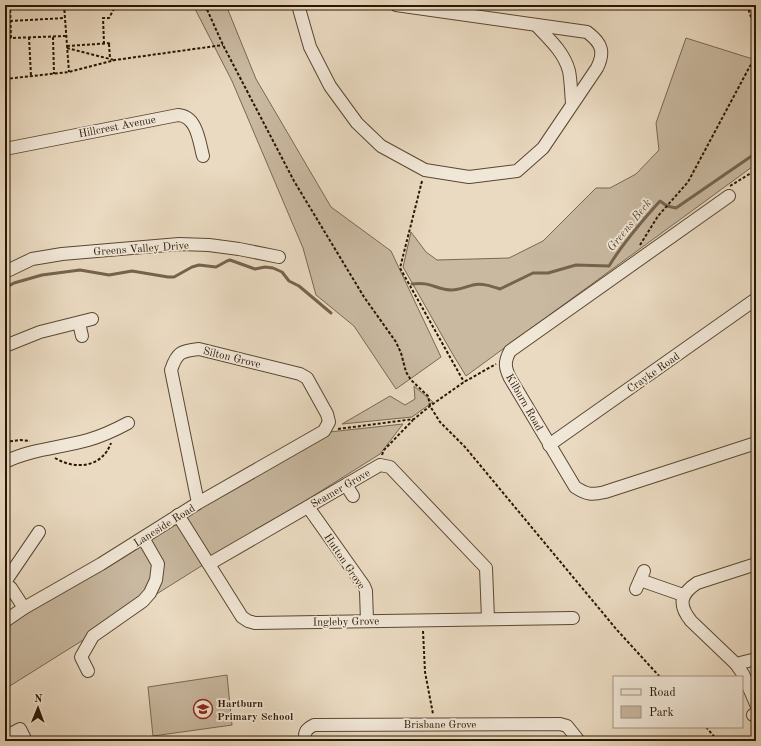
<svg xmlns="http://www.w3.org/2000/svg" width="761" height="746" viewBox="0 0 761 746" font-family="'Old Standard TT',serif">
	<rect width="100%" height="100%" fill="#eadac1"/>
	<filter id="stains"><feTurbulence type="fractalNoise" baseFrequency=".005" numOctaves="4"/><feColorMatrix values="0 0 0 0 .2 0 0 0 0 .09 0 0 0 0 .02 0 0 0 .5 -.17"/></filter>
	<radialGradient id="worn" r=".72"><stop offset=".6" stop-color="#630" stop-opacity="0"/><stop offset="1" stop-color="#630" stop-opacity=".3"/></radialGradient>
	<!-- green -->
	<g fill="#c9b9a1" stroke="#796852">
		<polygon points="193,5 226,5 256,79 331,207 391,251 441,357 396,389 354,326 316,295 303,248 232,81"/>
		<polygon points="686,38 756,60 756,164 466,376 452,353 403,267 411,232 426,252 437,260 509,258 543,241 596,188 610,188 636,174 659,150 656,123"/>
		<polygon points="414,386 433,402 412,417 342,424 390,396 405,405 415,399"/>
		<polygon points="403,424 380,454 5,689 5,622 329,432"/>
		<polygon points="227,675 232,725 153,736 148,687"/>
	</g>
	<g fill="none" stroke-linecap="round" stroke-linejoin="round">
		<!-- stream -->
		<g stroke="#75634e" stroke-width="3">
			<path d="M412 284C430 281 437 290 452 290 459 290 465 287 473 285 482 283 491 286 500 289L533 273H548L576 265 609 266C623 243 642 221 660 201L667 206 676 208 756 153"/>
			<polyline points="5,288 14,283 42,275 80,270 109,275 132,271 168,277 174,277 192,267 199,265 216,267 227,261 230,260 255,269 265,267 273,268 282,272 289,281 299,286 331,313"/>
		</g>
		<!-- minor casing -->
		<g stroke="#594732" stroke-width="14">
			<g id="minor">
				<path d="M298 5 310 47 330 86 357 123 381 146 425 170 469 177 517 171 543 148 597 68C605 52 602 43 587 32L396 5"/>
				<path d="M536 25C549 39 564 52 569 71 571 81 571 93 572 103"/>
				<path d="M5 149 178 115C197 116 199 141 203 156"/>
				<path d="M729 196 510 351C504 362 505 368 510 378L575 487C587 495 592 495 605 492L756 443"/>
				<polyline points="5,272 32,259 62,254 179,244 209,245 239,249 279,257"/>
				<polyline points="79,323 82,336"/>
				<polyline points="5,346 40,332 92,319"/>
				<polyline points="549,445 756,299"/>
				<path d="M5 462C31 449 60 448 88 440 102 436 115 430 128 423"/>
				<polyline points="346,485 353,496"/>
				<polyline points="308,507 364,586 366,591 367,621"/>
				<polyline points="178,515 242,617 248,621 255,623 573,618"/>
				<polyline points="209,564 380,465 390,467 486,568 488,619"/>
				<path d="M756 564 697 583C680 594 678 605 691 621L736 664 756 659"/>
				<polyline points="640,580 683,595"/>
				<polyline points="5,582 39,532"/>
				<polyline points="5,583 11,588 24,608"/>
				<polyline points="636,589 644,571"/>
				<path d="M5 621 24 608 101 564 198 503 324 431 329 422 327 414 307 378 300 374 199 349C181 351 177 352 171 370L198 503"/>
				<polyline points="736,664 743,674 756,704"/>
				<polyline points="88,671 81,657 93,636 143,601 150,593 156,580 158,564 143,538"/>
				<polyline points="753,715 756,714"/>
				<polyline points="5,737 20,729 26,741"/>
				<path d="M305 741C304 732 306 729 314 725L560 724 567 726 579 741"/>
			</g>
		</g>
		<!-- path -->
		<g stroke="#291602" stroke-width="2" stroke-dasharray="3 2" stroke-linecap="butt">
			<polyline points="10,5 11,38 66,36"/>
			<polyline points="64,5 69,72"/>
			<polyline points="205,5 223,45 294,181 364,297 396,342 401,353 406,372 411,380 428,396 430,406 440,422 465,447 617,630 660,677"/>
			<polyline points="747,5 756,32"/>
			<polyline points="10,21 65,18"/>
			<polyline points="5,32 11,32"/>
			<polyline points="29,37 31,76"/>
			<polyline points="53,37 54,74"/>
			<polyline points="5,38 11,38"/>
			<polyline points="104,44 103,18 109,18 116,5"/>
			<polyline points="109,44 110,58"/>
			<polyline points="5,45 7,79"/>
			<polyline points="67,46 112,43"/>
			<polyline points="67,48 114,60"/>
			<polyline points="5,79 69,72 115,60 223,45"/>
			<polyline points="422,181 400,268 464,382"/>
			<polyline points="730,186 756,170"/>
			<polyline points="640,245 658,216 688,182 750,66 756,61"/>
			<polyline points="338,429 414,419 430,406 464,382 496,364"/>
			<polyline points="5,442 20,440 30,441"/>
			<polyline points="382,455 384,450 413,420"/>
			<path d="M55 458C75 470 102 468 111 443"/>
			<polyline points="423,631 425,672 433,714"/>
			<polyline points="706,727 718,741"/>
		</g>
		<!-- minor -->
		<use href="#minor" stroke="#f1e7d7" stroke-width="12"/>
	</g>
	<!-- icons -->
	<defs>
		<g id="school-ring" transform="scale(1)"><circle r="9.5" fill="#f1e7d7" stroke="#8f2418" stroke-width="1.5"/><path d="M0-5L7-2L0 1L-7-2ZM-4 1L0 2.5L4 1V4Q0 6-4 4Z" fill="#8f2418"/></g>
	</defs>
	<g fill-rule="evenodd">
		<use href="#school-ring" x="203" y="709"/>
	</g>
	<g text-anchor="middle" stroke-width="3.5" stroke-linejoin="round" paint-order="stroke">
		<!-- street labels -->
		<g font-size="11" fill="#291602" stroke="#f1e7d7">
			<text transform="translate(117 126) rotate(-11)" y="4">Hillcrest Avenue</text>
			<text transform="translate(141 248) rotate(-4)" y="4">Greens Valley Drive</text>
			<text transform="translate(232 357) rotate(14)" y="4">Silton Grove</text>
			<text transform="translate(653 372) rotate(-35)" y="4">Crayke Road</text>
			<text transform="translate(525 402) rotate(60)" y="4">Kilburn Road</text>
			<text transform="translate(340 488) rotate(-30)" y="4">Seamer Grove</text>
			<text transform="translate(164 525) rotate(-32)" y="4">Laneside Road</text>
			<text transform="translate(345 561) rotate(56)" y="4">Hutton Grove</text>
			<text transform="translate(346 621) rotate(-1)" y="4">Ingleby Grove</text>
			<text x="440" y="728">Brisbane Grove</text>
		</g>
		<!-- poi labels -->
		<g font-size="11" font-weight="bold" fill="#291602" stroke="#f1e7d7" text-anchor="start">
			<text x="217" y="707">Hartburn<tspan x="217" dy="13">Primary School</tspan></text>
		</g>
		<!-- water labels -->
		<g font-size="12" font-style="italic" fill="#5c4a34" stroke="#f1e7d7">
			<text transform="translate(629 225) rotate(-51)" y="4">Greens Beck</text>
		</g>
	</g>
	<!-- margin -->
	<rect width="761" height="746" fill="none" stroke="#eadac1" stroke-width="20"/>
	<rect x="6" y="6" width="749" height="734" fill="none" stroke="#291602" stroke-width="2"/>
	<rect x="10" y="10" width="741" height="726" fill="none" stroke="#291602"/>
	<!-- legend -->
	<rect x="613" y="676" width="130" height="52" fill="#f1e7d7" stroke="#a19382"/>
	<rect x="621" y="689" width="20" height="6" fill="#f1e7d7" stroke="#a19382"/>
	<text x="649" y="696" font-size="12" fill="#291602">Road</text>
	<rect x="621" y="706" width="20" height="12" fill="#c9b9a1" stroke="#a19382"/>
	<text x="649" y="716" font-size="12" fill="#291602">Park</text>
	<!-- north arrow -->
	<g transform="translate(38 708) rotate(1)" stroke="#f1e7d7" stroke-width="3" paint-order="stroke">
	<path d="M0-3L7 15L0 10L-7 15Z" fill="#291602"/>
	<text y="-6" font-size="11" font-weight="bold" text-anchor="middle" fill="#291602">N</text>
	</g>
	<rect width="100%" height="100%" filter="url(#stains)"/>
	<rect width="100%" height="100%" fill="url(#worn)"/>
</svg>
